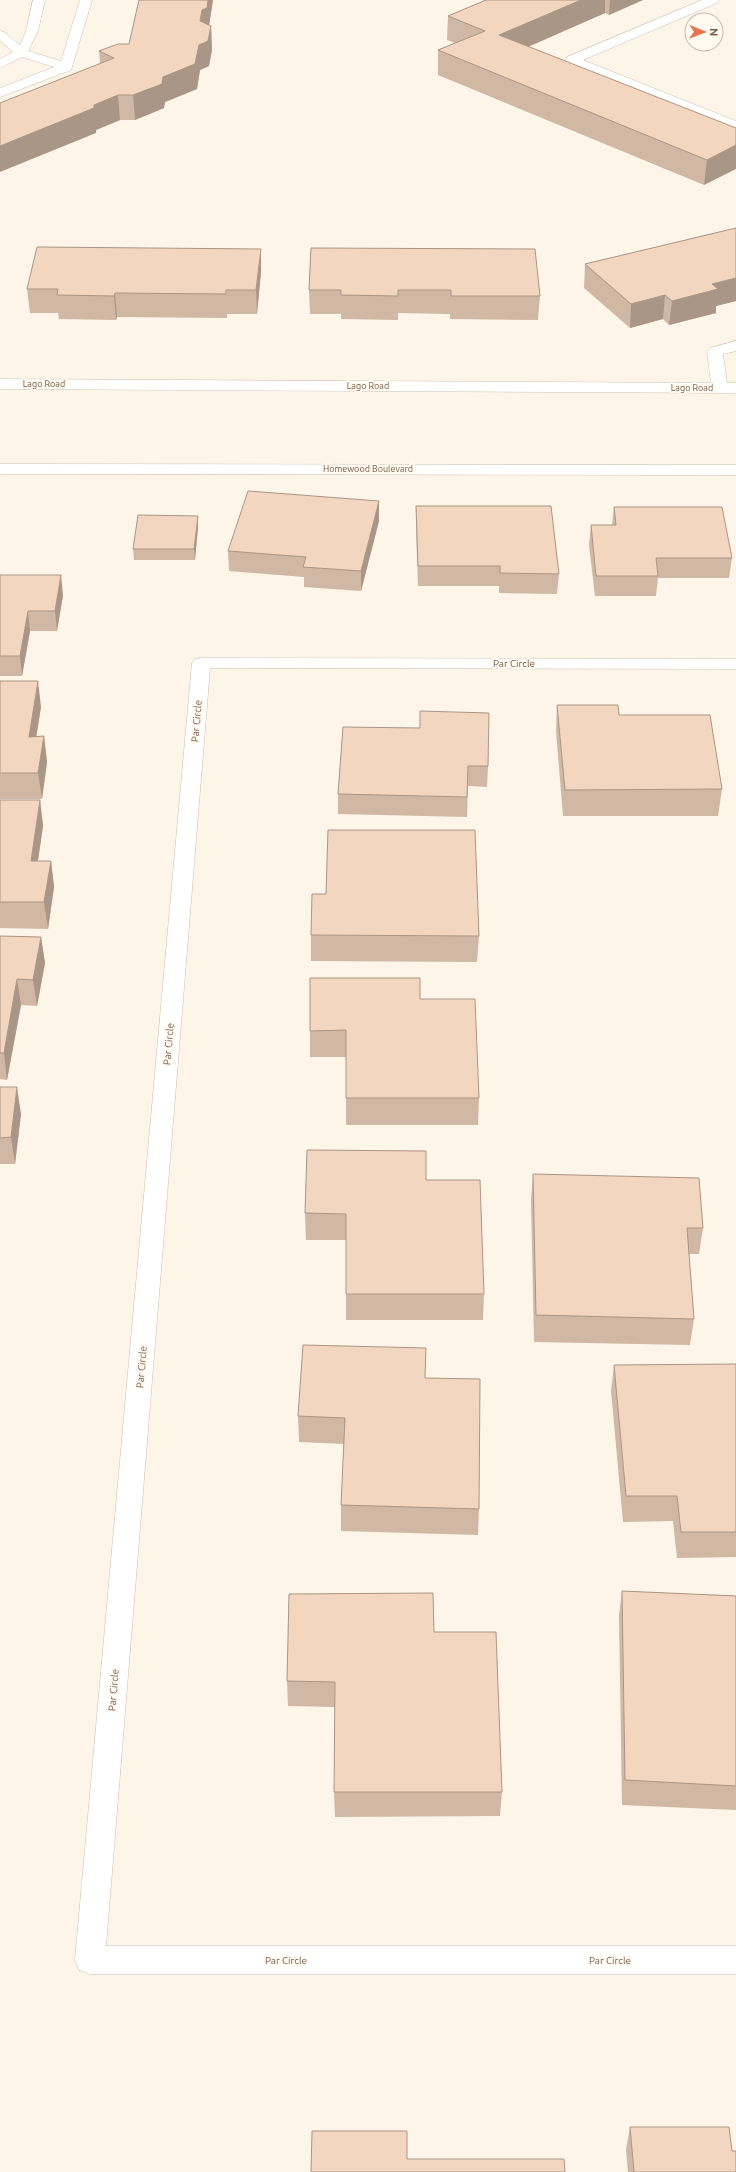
<svg xmlns="http://www.w3.org/2000/svg" width="736" height="2172" viewBox="0 0 736 2172" font-family="Ubuntu,sans-serif">
	<rect width="100%" height="100%" fill="#fcf5e8"/>
	<g fill="none" stroke-linecap="round" stroke-linejoin="round">
		<!-- minor casing -->
		<g stroke="#cebeae" stroke-width="1">
			<g id="minor">
				<polygon points="33,0 45,0 38,31 28,51 61,61 80,0 92,0 71,70 0,97 0,88 54,67 22,57 0,68 0,59 13,52 0,41 0,31 4,32 20,45 26,31"/>
				<polygon points="702,0 719,0 717,3 583,60 736,121 736,130 567,63 566,60 567,57"/>
				<polygon points="736,341 736,351 723,354 727,383 736,383 736,393 0,389 0,379 711,383 707,351 710,348"/>
				<polygon points="0,464 736,465 736,475 0,474"/>
				<polygon points="201,658 736,659 736,669 210,668 106,1946 736,1946 736,1974 90,1974 79,1970 75,1960 192,663 195,659"/>
			</g>
		</g>
		<!-- minor -->
		<use href="#minor" fill="#fff" fill-rule="evenodd"/>
	</g>
	<!-- wall -->
	<g fill="#d0b8a5">
		<polygon points="213,0 209,25 211,26 212,50 209,66 200,70 197,89 165,102 164,108 135,120 120,120 96,130 96,133 100,64 99,51 129,44"/>
		<polygon points="486,0 643,0 609,15 605,13 528,47 736,128 704,185 438,75 438,50 455,43 447,40 448,16"/>
		<polygon points="736,228 736,301 716,306 716,313 669,325 663,319 630,328 584,288 585,264"/>
		<polygon points="311,248 540,296 538,320 450,319 450,314 398,313 398,320 341,319 341,314 310,314 309,290"/>
		<polygon points="261,272 257,314 227,314 227,318 117,317 116,320 59,319 58,313 30,313 27,289"/>
		<polygon points="379,501 379,521 361,591 304,587 304,577 229,571 228,551"/>
		<polygon points="416,506 559,574 557,594 499,593 499,586 418,586 416,526"/>
		<polygon points="614,507 732,558 729,578 658,578 656,596 595,596 589,545 591,525 612,525"/>
		<polygon points="198,516 198,527 195,560 134,560 133,549"/>
		<polygon points="0,575 63,595 57,631 30,631 22,676 0,676"/>
		<polygon points="0,681 41,707 36,737 44,736 47,762 42,799 0,799"/>
		<polygon points="557,705 619,715 722,789 718,816 563,816 556,731"/>
		<polygon points="343,727 488,766 487,787 468,786 467,817 338,814 338,794"/>
		<polygon points="0,800 40,800 43,826 38,861 51,861 54,887 48,929 0,928"/>
		<polygon points="311,935 479,936 477,962 311,961"/>
		<polygon points="0,936 41,937 45,963 37,1006 21,1005 7,1080 0,1079"/>
		<polygon points="420,999 479,1098 478,1125 346,1125 346,1057 310,1057 310,1031"/>
		<polygon points="0,1087 21,1114 15,1164 0,1164"/>
		<polygon points="533,1174 703,1228 699,1254 689,1254 694,1319 690,1345 534,1342 531,1200"/>
		<polygon points="426,1180 484,1294 483,1320 346,1320 346,1240 306,1240 305,1213"/>
		<polygon points="736,1364 736,1557 677,1558 673,1521 623,1522 611,1391 614,1365"/>
		<polygon points="425,1378 479,1509 478,1535 341,1531 341,1505 344,1444 299,1442 298,1416"/>
		<polygon points="622,1591 736,1596 736,1810 622,1805 619,1616"/>
		<polygon points="434,1632 502,1792 500,1816 335,1817 334,1792 335,1707 288,1706 287,1681"/>
		<polygon points="630,2127 732,2151 736,2172 628,2172 626,2149"/>
	</g>
	<!-- shaded-wall -->
	<g fill="#a99686">
		<polygon points="208,0 213,0 208,32 211,26 212,50 209,66 200,70 197,89 165,102 164,108 135,120 133,95 163,77 200,21 202,10"/>
		<polygon points="581,0 605,0 605,13 498,60 499,35"/>
		<polygon points="610,0 643,0 609,15"/>
		<polygon points="118,95 120,120 96,130 96,133 0,172 0,146 94,105"/>
		<polygon points="736,145 736,169 704,185 707,160"/>
		<polygon points="261,249 261,272 257,314 256,290"/>
		<polygon points="736,278 736,301 716,306 716,313 669,325 672,301 712,284"/>
		<polygon points="115,293 117,317 116,320 114,296"/>
		<polygon points="665,295 663,319 630,328 631,304"/>
		<polygon points="379,501 379,521 361,591 361,571"/>
		<polygon points="198,516 198,527 195,560 194,549"/>
		<polygon points="61,575 63,595 57,631 55,611"/>
		<polygon points="28,611 30,631 22,676 20,656"/>
		<polygon points="38,681 41,707 32,763 29,737"/>
		<polygon points="44,736 47,762 42,799 38,773"/>
		<polygon points="40,800 43,826 34,887 31,861"/>
		<polygon points="51,861 54,887 48,929 44,902"/>
		<polygon points="41,937 45,963 37,1006 33,980"/>
		<polygon points="17,979 21,1005 7,1080 4,1053"/>
		<polygon points="17,1087 21,1114 15,1164 11,1137"/>
	</g>
	<!-- building -->
	<g fill="#f2d6c0" stroke="#a99686">
		<polygon points="139,0 208,0 207,8 202,10 200,21 211,26 208,41 199,45 195,64 163,77 162,84 133,95 118,95 94,105 94,108 0,146 0,103 114,58 99,51 118,44 129,44"/>
		<polygon points="486,0 581,0 499,35 736,128 736,145 707,160 438,50 485,31 448,16"/>
		<polygon points="736,228 736,278 712,284 718,289 672,301 665,295 631,304 585,264"/>
		<polygon points="37,247 261,249 256,290 226,290 226,294 115,293 114,296 57,295 58,289 27,289"/>
		<polygon points="311,248 535,249 540,296 451,296 451,290 398,290 398,296 341,295 341,290 309,290"/>
		<polygon points="248,491 379,501 361,571 303,567 306,557 228,551"/>
		<polygon points="416,506 551,506 559,574 500,573 500,566 418,566"/>
		<polygon points="614,507 722,507 732,558 656,558 658,576 596,576 591,525 616,525"/>
		<polygon points="138,515 198,516 194,549 133,549"/>
		<polygon points="0,575 61,575 55,611 28,611 20,656 0,656"/>
		<polygon points="0,681 38,681 29,737 44,736 38,773 0,773"/>
		<polygon points="557,705 618,705 619,715 710,715 722,789 565,790"/>
		<polygon points="420,711 489,713 488,766 468,766 467,797 338,794 343,727 420,728"/>
		<polygon points="0,800 40,800 31,861 51,861 44,902 0,902"/>
		<polygon points="328,830 475,830 479,936 311,935 312,894 326,894"/>
		<polygon points="0,936 41,937 33,980 17,979 4,1053 0,1053"/>
		<polygon points="310,978 420,978 420,999 475,999 479,1098 346,1098 346,1030 310,1031"/>
		<polygon points="0,1087 17,1087 11,1137 0,1138"/>
		<polygon points="307,1150 426,1151 426,1180 480,1180 484,1294 346,1294 346,1214 305,1213"/>
		<polygon points="533,1174 699,1178 703,1228 687,1228 694,1319 536,1315"/>
		<polygon points="303,1345 426,1348 425,1378 480,1379 479,1509 341,1505 345,1418 298,1416"/>
		<polygon points="736,1364 736,1532 681,1532 677,1496 626,1496 614,1365"/>
		<polygon points="622,1591 736,1596 736,1786 625,1780"/>
		<polygon points="433,1593 434,1632 496,1632 502,1792 334,1792 335,1682 287,1681 289,1594"/>
		<polygon points="630,2127 729,2127 732,2151 736,2151 736,2172 634,2172"/>
		<polygon points="312,2131 407,2131 407,2159 564,2159 565,2172 311,2172"/>
	</g>
	<g text-anchor="middle" stroke-width="4" stroke-linejoin="round" paint-order="stroke">
		<!-- far-street labels -->
		<g font-size="9" fill="#775d4c" stroke="#fff9ef">
			<text x="44" y="387">Lago Road</text>
			<text x="368" y="389">Lago Road</text>
			<text x="692" y="391">Lago Road</text>
			<text x="368" y="472">Homewood Boulevard</text>
		</g>
		<!-- street labels -->
		<g font-size="10" fill="#775d4c" stroke="#fff9ef">
			<text x="514" y="667">Par Circle</text>
			<text transform="translate(196 721) rotate(-85)" y="4">Par Circle</text>
			<text transform="translate(168 1044) rotate(-85)" y="4">Par Circle</text>
			<text transform="translate(141 1367) rotate(-85)" y="4">Par Circle</text>
			<text transform="translate(113 1690) rotate(-85)" y="4">Par Circle</text>
			<text x="286" y="1964">Par Circle</text>
			<text x="610" y="1964">Par Circle</text>
		</g>
	</g>
	<!-- north arrow -->
	<g transform="translate(704 32) rotate(91)"><circle r="19" fill="#fff9ef" stroke="#c9bbae"/>
	<path d="M0-3L7 15L0 10L-7 15Z" fill="#e4764f"/>
	<text y="-6" font-size="11" font-weight="bold" text-anchor="middle" fill="#775d4c">N</text>
	</g>
</svg>
